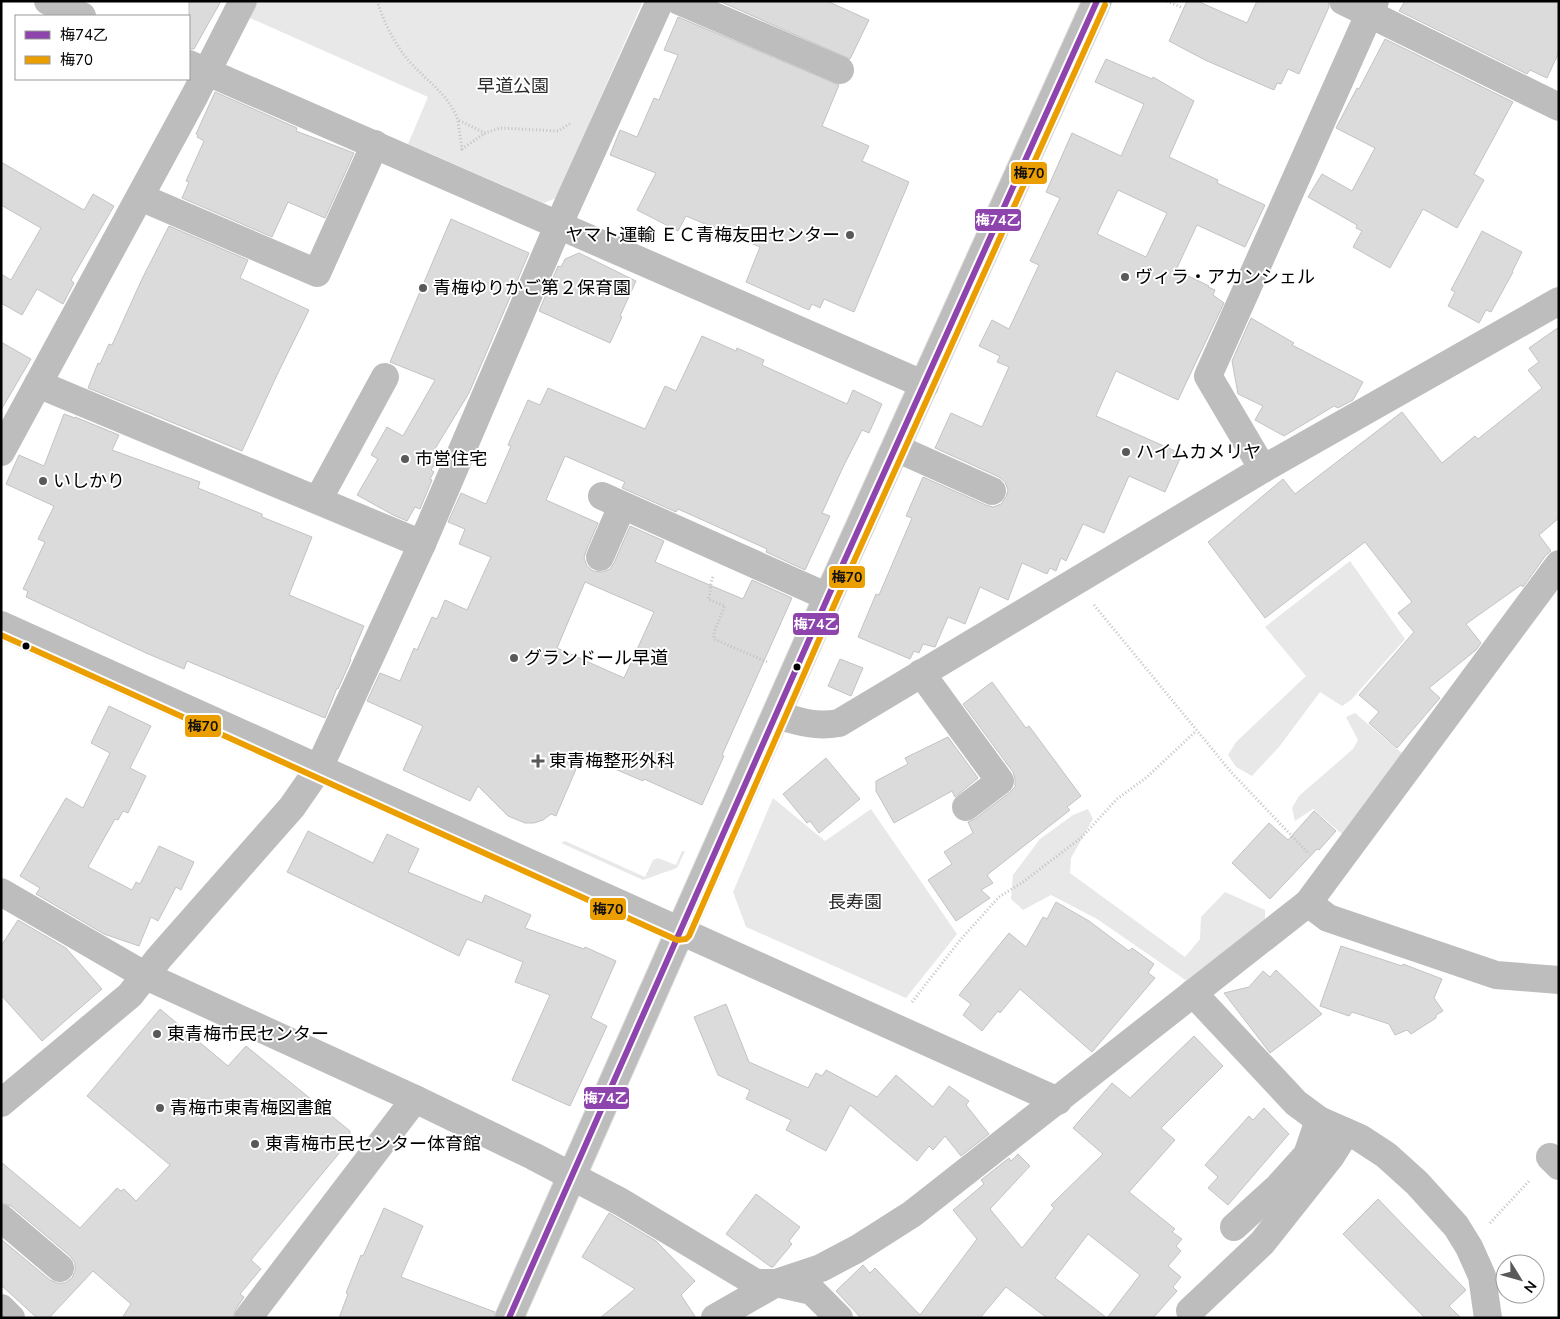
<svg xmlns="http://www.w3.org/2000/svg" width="1560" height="1319" viewBox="0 0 1560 1319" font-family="'Nunito Sans','Noto Sans JP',sans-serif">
	<rect width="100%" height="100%" fill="#fff"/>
	<!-- green -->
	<g fill="#e8e8e8">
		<polygon points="258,1 643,1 556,198 544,203 408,144 428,97 250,18"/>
		<polygon points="1350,561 1405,639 1351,700 1342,706 1320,692 1279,747 1252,776 1236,767 1228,755 1236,742 1306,676 1265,627"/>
		<polygon points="1355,713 1402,753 1342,834 1313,809 1295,821 1292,808 1299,796 1353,749 1358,740 1346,717"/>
		<polygon points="773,798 825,841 871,809 957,934 906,998 746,927 733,892"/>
		<polygon points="1088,809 1093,819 1071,858 1070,873 1185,957 1200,939 1201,917 1225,892 1265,910 1265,919 1187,981 1097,919 1051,895 1023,910 1011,899 1013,875 1040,839 1073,815"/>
		<polygon points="565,841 645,877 653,860 658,858 676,865 682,851 685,851 677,868 643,880 561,843"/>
	</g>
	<!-- building -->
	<g fill="#dbdbdb" stroke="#c3c3c3" fill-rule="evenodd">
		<polygon points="189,1 221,1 194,49 189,49"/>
		<polygon points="719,1 827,1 869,20 850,59"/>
		<polygon points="1187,1 1197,1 1247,23 1257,1 1328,1 1329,7 1299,74 1288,69 1281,84 1277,83 1274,90 1205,60 1169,41"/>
		<polygon points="1405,1 1559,1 1559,52 1547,78 1530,70 1527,74 1399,11"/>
		<polygon points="678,17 839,85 822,126 869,146 862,161 909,182 854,312 824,299 820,308 812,304 809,310 746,282 760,247 686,216 678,231 637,210 656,173 610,155 620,130 637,137 654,98 659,100 678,55 664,50"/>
		<polygon points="1385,39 1513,102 1474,174 1484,180 1457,228 1423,209 1390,268 1353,247 1362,231 1356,228 1357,225 1308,197 1322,174 1352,191 1375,148 1336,128 1357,88 1359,89"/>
		<path d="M1106 59 1152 79 1153 77 1194 101 1169 157 1218 180 1217 183 1265 205 1245 247 1197 225 1176 270 1209 286 1208 287 1215 290 1213 295 1224 303 1178 400 1116 371 1096 416 1182 454 1165 492 1129 476 1104 533 1083 524 1066 561 1061 558 1056 571 1050 568 1047 574 1022 563 1008 600 980 587 965 624 948 617 935 647 923 644 919 653 914 651 910 659 858 637 876 594 879 595 912 518 906 516 923 477 986 505 993 507 1001 504 1006 497 1008 490 1005 482 999 477 935 448 951 413 982 427 1009 367 997 362 1000 356 979 346 992 320 1009 329 1039 265 1030 261 1060 198 1046 192 1072 133 1121 156 1144 104 1095 82ZM1118 190 1167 213 1146 257 1097 234Z"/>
		<polygon points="215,92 297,128 296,131 354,153 325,218 288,202 272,237 182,198 189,182 186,181 204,141 197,137 198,135 196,134"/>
		<polygon points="1,162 84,210 93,194 114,206 71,280 74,283 63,304 37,289 22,315 1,303 1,274 11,280 41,228 1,205"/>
		<polygon points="451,219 529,253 469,393 430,457 437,461 431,470 434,472 430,479 432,480 420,509 415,507 407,521 393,515 357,495 378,459 371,455 387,427 403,436 435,380 390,362"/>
		<polygon points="169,226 248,260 240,278 309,310 277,375 242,451 88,388 98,363 100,364 109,344 112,345 142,279"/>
		<polygon points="1482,231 1522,252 1512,272 1513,272 1491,312 1486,310 1479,323 1448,306 1455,292 1451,290"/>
		<polygon points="579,253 636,281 620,316 622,317 610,343 539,311 558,266 561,267 565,259"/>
		<polygon points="1251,318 1294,343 1292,345 1363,382 1353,400 1338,408 1334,406 1284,436 1255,420 1263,406 1238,394 1232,361"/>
		<polygon points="1559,327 1559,518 1539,535 1551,551 1546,555 1523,587 1521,585 1466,624 1481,643 1476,650 1429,688 1440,698 1397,748 1369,723 1379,712 1359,695 1414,632 1398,613 1412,602 1365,542 1265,618 1208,542 1283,479 1295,494 1402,412 1442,463 1475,436 1478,439 1542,388 1528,370 1539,362 1529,348"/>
		<path d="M702 336 736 351 737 348 764 360 762 365 847 404 853 390 882 404 869 433 862 430 844 465 822 513 830 516 805 570 766 552 767 549 678 509 676 512 622 488 625 482 565 456 546 500 598 523 586 551 584 558 587 566 593 571 602 572 610 569 614 563 630 526 664 541 655 562 743 599 752 580 792 598 722 755 724 756 702 805 644 779 643 781 582 755 556 816 551 814 543 820 534 823H525L508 816 478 786 470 801 403 770 423 726 367 701 380 673 400 681 414 648 417 650 432 617 437 619 445 600 467 610 491 557 459 544 465 529 448 522 461 493 486 504 511 446 508 445 528 400 540 405 548 388 645 429 665 386 676 391ZM585 582 654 612 624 678 557 648Z"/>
		<polygon points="1,342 31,359 1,410"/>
		<polygon points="64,414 75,418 75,417 119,435 112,450 200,482 198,488 262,514 262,517 312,537 289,595 364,626 350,659 351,660 338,689 337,688 325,718 187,661 184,669 146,653 26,597 28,591 23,589 45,542 38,539 54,506 6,484 19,455 44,466"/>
		<polygon points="840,659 863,668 851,696 828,686"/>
		<polygon points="992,682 1026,728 1029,726 1081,796 1067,807 1070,810 987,875 993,883 981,890 990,898 956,921 928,880 952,864 944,852 973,833 968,822 975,819 1009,793 1015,787 1015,779 1013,772 963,704"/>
		<polygon points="109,706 151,726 130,768 146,776 128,813 123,811 118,820 115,819 88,867 132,890 136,882 140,884 159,846 194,862 181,890 176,887 158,921 151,917 139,946 104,934 36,894 40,888 20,876 66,798 83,808 110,753 91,743"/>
		<polygon points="948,737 978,778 955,797 952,791 894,823 876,791 876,781 908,764 905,758"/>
		<polygon points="826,758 860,799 819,833 810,821 807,823 783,794"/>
		<polygon points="1314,811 1336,831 1319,850 1317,849 1270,899 1232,863 1269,823 1288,840"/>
		<polygon points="308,831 373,863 387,834 419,849 408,872 482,903 485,895 531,915 525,928 584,949 585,947 616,961 591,1018 607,1026 570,1106 512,1080 550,995 515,982 523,962 467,939 459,956 287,872"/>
		<polygon points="1056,902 1089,921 1129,951 1132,948 1154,964 1148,973 1155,978 1092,1052 1020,989 1000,1013 998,1011 982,1031 963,1015 971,1004 959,995 1009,933 1026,947 1043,917 1047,919"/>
		<polygon points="18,920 66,948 102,989 42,1041 1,995 1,946"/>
		<polygon points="1341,946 1402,966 1403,964 1442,979 1434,998 1443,1011 1436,1015 1436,1018 1411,1034 1407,1030 1395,1035 1389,1024 1352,1012 1349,1016 1320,1006"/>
		<polygon points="1276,970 1322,1014 1270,1053 1224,993 1249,987 1263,971 1270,977"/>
		<polygon points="726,1004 749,1062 808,1088 816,1073 822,1076 826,1070 877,1097 896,1075 933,1107 949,1086 969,1101 966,1105 989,1134 961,1156 945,1136 933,1150 929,1146 917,1161 850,1105 826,1151 786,1130 791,1120 746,1099 750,1090 718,1075 694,1017"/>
		<polygon points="160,1009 228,1066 246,1046 350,1131 350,1140 251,1260 261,1269 240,1294 244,1297 236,1309 233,1318 122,1318 131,1304 93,1271 49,1318 37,1318 1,1285 1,1239 50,1280 57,1283 65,1283 72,1278 75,1271 75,1263 70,1256 11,1206 1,1203 1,1162 80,1228 117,1188 121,1191 124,1189 136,1201 170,1165 87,1096"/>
		<path d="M1194 1036 1223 1066 1161 1128 1175 1140 1129 1192 1175 1229 1172 1232 1182 1239 1176 1246 1181 1251 1168 1266 1181 1277 1173 1287 1177 1291 1153 1318H1047L1006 1287 980 1318H861L836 1291 863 1265 870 1273 875 1268 920 1315 977 1239 953 1210 984 1184 981 1180 1009 1158 1011 1161 1018 1154 1030 1166 990 1209 1022 1248 1054 1208 1051 1205 1103 1154 1073 1128 1112 1083 1130 1098ZM1088 1234 1140 1275 1107 1318 1055 1278Z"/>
		<polygon points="1264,1108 1289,1134 1228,1205 1208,1188 1218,1177 1205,1165 1249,1116 1253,1120"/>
		<polygon points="756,1194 800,1227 789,1241 792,1244 773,1267 771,1267 726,1234"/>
		<polygon points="1378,1199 1466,1290 1449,1306 1461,1318 1425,1318 1343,1234"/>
		<polygon points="384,1208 423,1226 401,1277 495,1312 494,1318 339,1318 348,1294 346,1293 361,1255 363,1256"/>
		<polygon points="609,1213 656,1241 695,1281 681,1295 696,1318 600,1318 635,1289 582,1257"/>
	</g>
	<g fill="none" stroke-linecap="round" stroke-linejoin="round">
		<!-- major casing -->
		<g stroke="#dbdbdb" stroke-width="30">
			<polyline id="major" points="509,1318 828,597 1097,1"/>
		</g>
		<!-- path -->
		<g stroke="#c2c2c2" stroke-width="3" stroke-dasharray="1 2.5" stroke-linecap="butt">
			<path d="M377 1C384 22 394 43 408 60 426 81 448 93 458 120L485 133 500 128 558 131 571 123"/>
			<polyline points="1167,1 1183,8"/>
			<polyline points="458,121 462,149 485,133"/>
			<path d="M713 577C709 585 712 590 708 599L725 606 714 632V639L767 662"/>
			<polyline points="1094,605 1231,772 1309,854"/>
			<polyline points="912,1002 961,939 999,897 1023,882 1082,837 1117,799 1147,777 1196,731"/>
			<polyline points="1490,1223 1530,1180"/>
		</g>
		<!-- minor -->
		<g stroke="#bdbdbd" stroke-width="28">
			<polyline points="48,1 82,16"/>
			<polyline points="679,1 840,70"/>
			<polyline points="1343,1 1559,107"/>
			<polyline points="189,64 925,385"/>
			<polyline points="140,197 317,273 375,144"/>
			<polyline points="38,384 422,544"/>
			<polyline points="896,448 992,491"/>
			<polyline points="1,452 195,95 243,1"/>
			<polyline points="1263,469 1208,376 1375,1"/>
			<polyline points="602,496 828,597"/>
			<polyline points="318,500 385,377"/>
			<polyline points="600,557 622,506"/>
			<polyline points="1,625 1058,1101"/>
			<polyline points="921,673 1000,781 966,807"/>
			<path d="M777 715C800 722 815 727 839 723L1263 469 1559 301"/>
			<polyline points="1,892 146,976 415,1099 533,1156 621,1202 756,1283 776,1283 812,1291 839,1318"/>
			<polyline points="1308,903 1328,918 1496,975 1559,980"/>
			<polyline points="1193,993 1296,1103 1319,1120 1360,1138 1386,1155 1417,1183 1456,1226 1469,1247 1482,1276 1488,1318"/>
			<polyline points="1,1103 130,995 159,958 292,807 319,768 422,544 558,226 660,1"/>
			<polyline points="1550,1157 1559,1166"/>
			<polyline points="1,1218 60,1268"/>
			<polyline points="1234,1227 1279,1186 1307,1155 1319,1120"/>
			<polyline points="1,1308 11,1318"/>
			<polyline points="1190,1311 1262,1243 1331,1156 1346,1132"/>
			<polyline points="248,1318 415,1099"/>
			<polyline points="715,1318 776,1283 821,1268 857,1249 912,1214 1308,903 1559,564"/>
		</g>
		<!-- major -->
		<use href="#major" stroke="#bdbdbd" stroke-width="28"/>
		<!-- bus-1 casing -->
		<g stroke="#fff" stroke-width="10">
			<polyline id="bus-1" points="509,1318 828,597 1097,1"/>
		</g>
		<!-- bus-2 casing -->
		<g stroke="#fff" stroke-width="10">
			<polyline id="bus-2" points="1,635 677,940 686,939 689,936 836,601 1105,5"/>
		</g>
		<!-- bus-1 -->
		<use href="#bus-1" stroke="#8e44ad" stroke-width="6"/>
		<!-- bus-2 -->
		<use href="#bus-2" stroke="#eb9e00" stroke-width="6"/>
	</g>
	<!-- markers -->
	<g fill="#595959" stroke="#fff" stroke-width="2">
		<circle cx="850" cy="235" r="5"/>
		<circle cx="1125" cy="277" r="5"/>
		<circle cx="423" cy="288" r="5"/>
		<circle cx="1126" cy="452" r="5"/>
		<circle cx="405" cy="459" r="5"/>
		<circle cx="43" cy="481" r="5"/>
		<circle cx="514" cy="658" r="5"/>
		<path d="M535.5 753.5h5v5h5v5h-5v5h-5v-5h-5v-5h5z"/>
		<circle cx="157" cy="1034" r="5"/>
		<circle cx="160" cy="1108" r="5"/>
		<circle cx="255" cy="1144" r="5"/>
	</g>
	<g fill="#000" stroke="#fff" stroke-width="2">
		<circle cx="26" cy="646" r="4.5"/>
		<circle cx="797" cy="667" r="4.5"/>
	</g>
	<g text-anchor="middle" stroke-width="4" stroke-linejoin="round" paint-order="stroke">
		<!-- park labels -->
		<g font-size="18" fill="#2c2c2c" stroke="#fff">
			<text x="513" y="92">早道公園</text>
			<text x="855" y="908">長寿園</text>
		</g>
		<!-- poi labels -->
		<g font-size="18" fill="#000" stroke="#fff" text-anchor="start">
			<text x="840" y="241" text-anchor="end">ヤマト運輸 ＥＣ青梅友田センター</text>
			<text x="1135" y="283">ヴィラ・アカンシェル</text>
			<text x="433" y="294">青梅ゆりかご第２保育園</text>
			<text x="1136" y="458">ハイムカメリヤ</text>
			<text x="415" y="465">市営住宅</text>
			<text x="53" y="487">いしかり</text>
			<text x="524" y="664">グランドール早道</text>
			<text x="549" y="767">東青梅整形外科</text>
			<text x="167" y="1040">東青梅市民センター</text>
			<text x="170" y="1114">青梅市東青梅図書館</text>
			<text x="265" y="1150">東青梅市民センター体育館</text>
		</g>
	</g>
	<g stroke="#fff" stroke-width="2">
		<rect x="1010" y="161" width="38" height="24" rx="5" fill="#eb9e00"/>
		<rect x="974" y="208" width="48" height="24" rx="5" fill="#8e44ad"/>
		<rect x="828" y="565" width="38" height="24" rx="5" fill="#eb9e00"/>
		<rect x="792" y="612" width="48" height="24" rx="5" fill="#8e44ad"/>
		<rect x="184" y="714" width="38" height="24" rx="5" fill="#eb9e00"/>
		<rect x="589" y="897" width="38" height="24" rx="5" fill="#eb9e00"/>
		<rect x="583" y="1086" width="47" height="24" rx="5" fill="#8e44ad"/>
	</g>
	<g font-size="14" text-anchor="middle" font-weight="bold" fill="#fff">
		<text x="998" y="225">梅74乙</text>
		<text x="816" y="629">梅74乙</text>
		<text x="606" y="1103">梅74乙</text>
	</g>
	<g font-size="14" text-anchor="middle" font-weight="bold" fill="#111">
		<text x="1029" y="178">梅70</text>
		<text x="847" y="582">梅70</text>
		<text x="203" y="731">梅70</text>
		<text x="608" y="914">梅70</text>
	</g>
	<!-- border -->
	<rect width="1560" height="1319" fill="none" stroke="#000000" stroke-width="5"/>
	<!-- legend -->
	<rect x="15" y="15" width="175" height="65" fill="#ffffff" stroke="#999999"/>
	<rect x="25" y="31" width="25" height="8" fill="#8e44ad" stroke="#999999"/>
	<text x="60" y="40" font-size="15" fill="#000000">梅74乙</text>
	<rect x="25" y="56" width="25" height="8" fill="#eb9e00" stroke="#999999"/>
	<text x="60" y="65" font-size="15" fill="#000000">梅70</text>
	<!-- north arrow -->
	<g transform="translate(1520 1279) rotate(127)"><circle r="24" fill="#ffffff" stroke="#999999"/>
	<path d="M0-4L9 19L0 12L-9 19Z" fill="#595959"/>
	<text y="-8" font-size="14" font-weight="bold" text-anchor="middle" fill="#000000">N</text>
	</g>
</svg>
